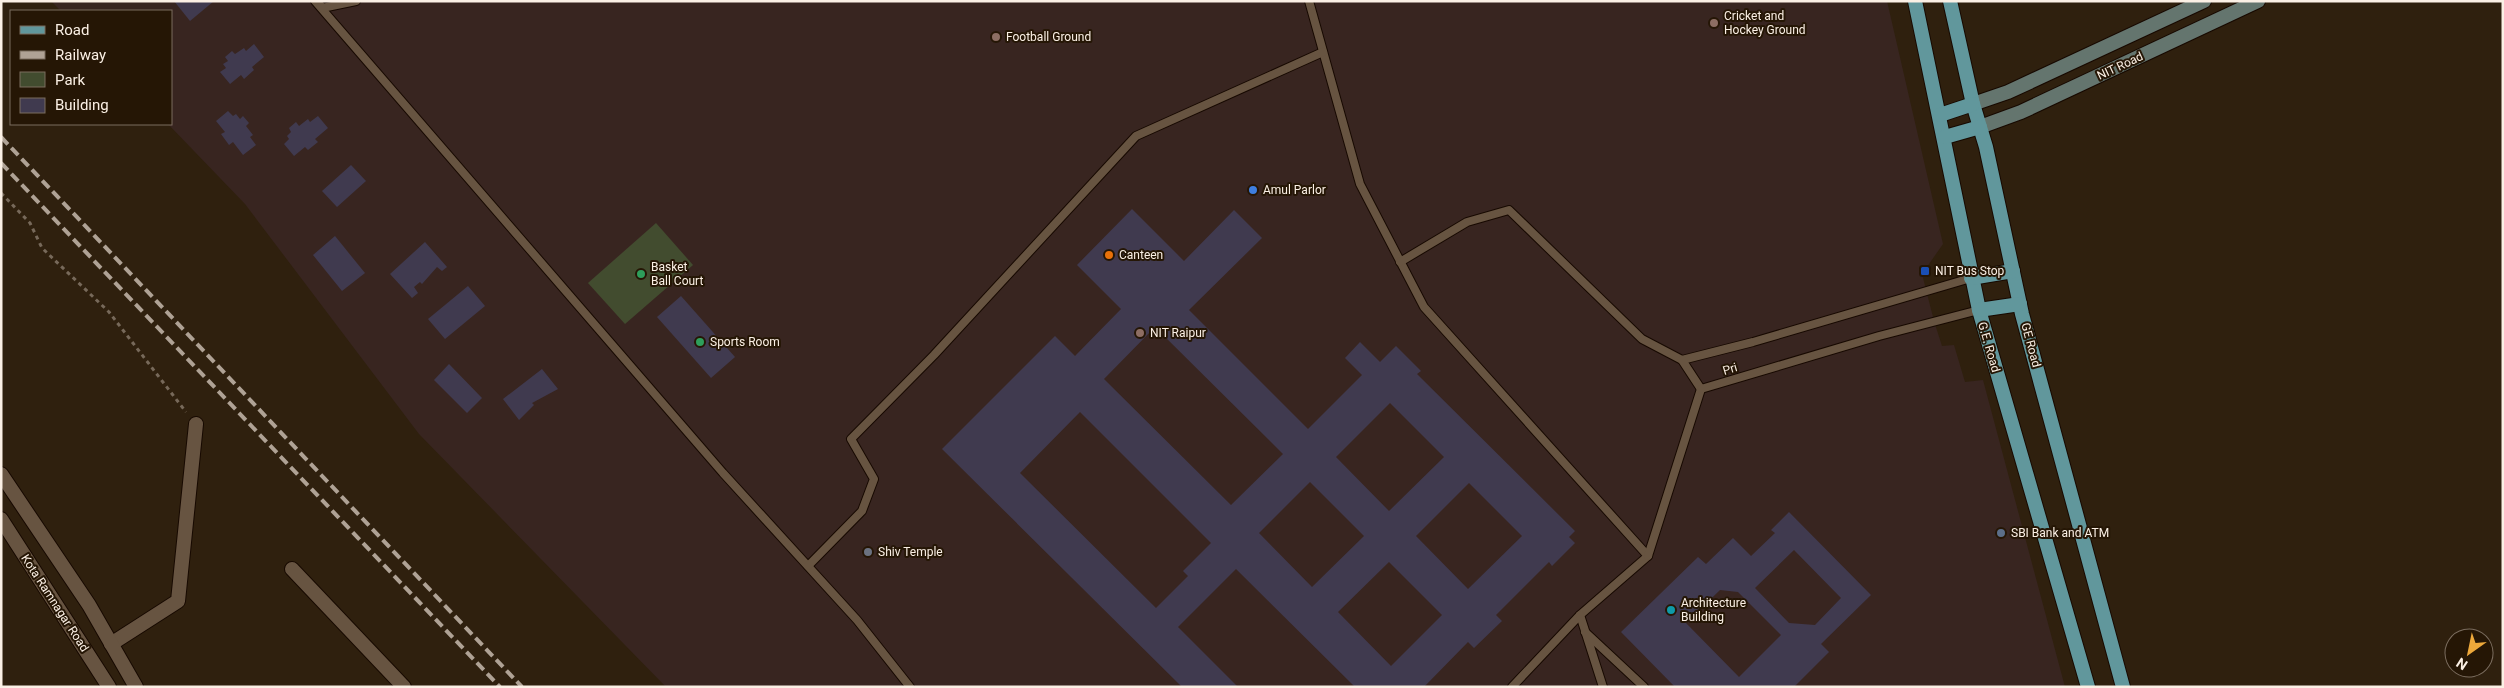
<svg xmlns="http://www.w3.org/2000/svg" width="2504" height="688" viewBox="0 0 2504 688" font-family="Roboto,sans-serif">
	<rect width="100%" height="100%" fill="#2f200e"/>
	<!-- education -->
	<polygon fill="#382520" points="51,1 1887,1 1943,244 1922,274 1934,321 1942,346 1954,345 1965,382 1983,380 2065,687 666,687 419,434 245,204 168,124 171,124 171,11 61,11"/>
	<!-- green -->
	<polygon fill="#424c2f" points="656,223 693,265 625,324 588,283"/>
	<!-- building -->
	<g fill="#403a4f" fill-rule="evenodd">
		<polygon points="174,1 214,1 190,21"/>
		<polygon points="254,44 264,57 252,67 254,70 244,79 241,75 230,84 220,72 226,68 223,64 228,61 225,57 232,51 235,54 244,48 246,51"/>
		<polygon points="228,111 233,116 236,114 240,119 243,116 249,123 246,126 253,135 250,137 256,145 243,155 233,142 229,145 221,134 225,132 216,121"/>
		<polygon points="318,116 328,128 315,139 318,142 308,150 305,147 294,156 284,144 289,139 287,136 291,132 289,128 296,122 299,126 308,119 310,122"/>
		<polygon points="351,165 366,181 337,207 322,191"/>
		<path d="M1132 209 1184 261 1234 210 1262 238 1189 310 1308 429 1362 375 1345 358 1360 342 1380 362 1396 346 1421 371 1417 374 1575 531 1569 537 1575 543 1552 566 1549 562 1496 615 1502 621 1474 648 1468 642 1424 687H1355L1236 569 1178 627 1238 687H1182L942 449 1055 336 1075 356 1121 309 1077 265ZM1155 327 1283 454 1231 505 1104 379ZM1390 403 1444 457 1389 511 1336 457ZM1080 412 1211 543 1183 571 1188 576 1156 608 1020 473ZM1310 482 1364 536 1312 587 1259 533ZM1469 483 1522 536 1468 589 1416 536ZM1389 562 1442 615 1391 666 1338 612Z"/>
		<polygon points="335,236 365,273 342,291 313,255"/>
		<polygon points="425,242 447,267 442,271 437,267 422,284 420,282 414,287 418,293 412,298 390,274"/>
		<polygon points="468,286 485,306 445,339 428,319"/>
		<polygon points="681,296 735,357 711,378 657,317"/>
		<polygon points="449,364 482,398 467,413 434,380"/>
		<polygon points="542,369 558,389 532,403 534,405 519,420 503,399"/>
		<path d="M1789 512 1871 595 1821 644 1829 652 1794 687H1675L1621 632 1698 557 1706 564 1733 538 1751 556 1775 533 1771 530ZM1794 550 1841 598 1815 625 1789 623 1755 588ZM1720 590 1738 592 1781 635 1739 677 1686 623Z"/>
	</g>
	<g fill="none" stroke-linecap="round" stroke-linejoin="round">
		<!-- service casing -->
		<g stroke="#170900" stroke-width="10">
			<g id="service">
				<polyline points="315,1 723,473 857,620 910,687"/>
				<polyline points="1309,1 1360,184 1424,307 1648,556 1580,615 1512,687"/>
				<polyline points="321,6 322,8 356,1"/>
				<polyline points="1400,262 1467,222 1509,210 1642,339 1682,360 1753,342 1971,278"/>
				<polyline points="1682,360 1701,389"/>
				<polyline points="1648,556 1701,389 1879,336 1979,310"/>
				<polyline points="808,566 862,511 874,479 851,439 934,355 1136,136 1323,52"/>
				<polyline points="1580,615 1603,687"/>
				<polyline points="1585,632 1644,687"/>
			</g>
		</g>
		<!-- minor casing -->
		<g stroke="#170900" stroke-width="16">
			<g id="minor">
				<polyline points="292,569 404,687"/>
				<polyline points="111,644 178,601 196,424"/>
			</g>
		</g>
		<!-- tertiary casing -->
		<g stroke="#170900" stroke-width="16">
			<g id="tertiary">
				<polyline points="1,474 89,605 136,687"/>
				<polyline points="1,519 109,687"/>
			</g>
		</g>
		<!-- secondary casing -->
		<g stroke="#170900" stroke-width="16">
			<g id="secondary">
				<polyline points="1973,104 2008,92 2204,1"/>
				<polyline points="1980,127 2021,112 2258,1"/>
			</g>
		</g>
		<!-- primary casing -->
		<g stroke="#170900" stroke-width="16">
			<g id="primary">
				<polyline points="1915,1 1979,310 2088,687"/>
				<polyline points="1950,1 1973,104 1986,147 2022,314 2123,687"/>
				<polyline points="1940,115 1973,104"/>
				<polyline points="1945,137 1980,127"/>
				<polyline points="1971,278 2013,271"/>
				<polyline points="1979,310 2020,304"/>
			</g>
		</g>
		<!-- path -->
		<polyline stroke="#77695a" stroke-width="3" stroke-dasharray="4 4" stroke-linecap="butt" points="1,193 30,223 42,248 109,312 186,412"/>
		<!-- service -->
		<use href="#service" stroke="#675441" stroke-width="8"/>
		<!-- minor -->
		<use href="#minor" stroke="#675441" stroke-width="14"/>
		<!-- tertiary -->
		<use href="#tertiary" stroke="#675441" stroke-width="14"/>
		<!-- secondary -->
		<use href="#secondary" stroke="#64756e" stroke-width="14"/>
		<!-- primary -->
		<use href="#primary" stroke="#61979c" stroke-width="14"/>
		<!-- rail -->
		<g stroke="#afa295" stroke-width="4" stroke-dasharray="10 5" stroke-linecap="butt">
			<polyline points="1,137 522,687"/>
			<polyline points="1,163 500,687"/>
		</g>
	</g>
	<!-- markers -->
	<g fill="#8d6e63" stroke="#251605" stroke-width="2">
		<circle cx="1714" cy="23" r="5"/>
		<circle cx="996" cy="37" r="5"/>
		<circle cx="1140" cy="333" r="5"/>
	</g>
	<circle fill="#3f7fe0" stroke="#251605" stroke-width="2" cx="1253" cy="190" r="5"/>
	<circle fill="#e8710a" stroke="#251605" stroke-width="2" cx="1109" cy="255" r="5"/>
	<rect fill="#1a4fb4" stroke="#251605" stroke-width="2" x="1920" y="266" width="10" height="10" rx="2.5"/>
	<g fill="#2e9e5b" stroke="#251605" stroke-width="2">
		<circle cx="641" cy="274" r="5"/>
		<circle cx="700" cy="342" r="5"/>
	</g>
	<circle fill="#5c6f8a" stroke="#251605" stroke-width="2" cx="2001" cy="533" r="5"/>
	<circle fill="#6b7280" stroke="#251605" stroke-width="2" cx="868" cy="552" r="5"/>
	<circle fill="#0f9aa8" stroke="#251605" stroke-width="2" cx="1671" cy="610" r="5"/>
	<g text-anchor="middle" stroke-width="4" stroke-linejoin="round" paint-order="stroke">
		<!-- poi labels -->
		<g font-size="12" fill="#fbf0e5" stroke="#251605" text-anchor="start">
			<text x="1724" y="20">Cricket and<tspan x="1724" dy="14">Hockey Ground</tspan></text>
			<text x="1006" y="41">Football Ground</text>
			<text x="1263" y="194">Amul Parlor</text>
			<text x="1119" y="259">Canteen</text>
			<text x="651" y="271">Basket<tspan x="651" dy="14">Ball Court</tspan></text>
			<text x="1935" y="275">NIT Bus Stop</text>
			<text x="1150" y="337">NIT Raipur</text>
			<text x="710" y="346">Sports Room</text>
			<text x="2011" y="537">SBI Bank and ATM</text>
			<text x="878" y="556">Shiv Temple</text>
			<text x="1681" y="607">Architecture<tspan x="1681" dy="14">Building</tspan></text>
		</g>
		<!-- street labels -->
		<g font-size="12" fill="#fbf0e5" stroke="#251605">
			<text transform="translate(2120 66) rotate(-25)" y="4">NIT Road</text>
			<text transform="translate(2031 345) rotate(75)" y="4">GE Road</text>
			<text transform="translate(1989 347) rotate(74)" y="4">G.E. Road</text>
			<text transform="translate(1730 369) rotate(-17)" y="4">Pri</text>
			<text transform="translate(55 603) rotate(57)" y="4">Kota Ramnagar Road</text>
		</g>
	</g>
	<!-- border -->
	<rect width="2504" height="688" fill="none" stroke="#fbf0e5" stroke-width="5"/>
	<!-- legend -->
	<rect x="10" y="10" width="162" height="115" fill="#251605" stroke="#7b6d5f"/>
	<rect x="20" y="26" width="25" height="8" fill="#61979c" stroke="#7b6d5f"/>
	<text x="55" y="35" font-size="15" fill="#fbf0e5">Road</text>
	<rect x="20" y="51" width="25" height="8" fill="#afa295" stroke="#7b6d5f"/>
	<text x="55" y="60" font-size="15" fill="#fbf0e5">Railway</text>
	<rect x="20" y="72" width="25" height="15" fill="#424c2f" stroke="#7b6d5f"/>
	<text x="55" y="85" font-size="15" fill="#fbf0e5">Park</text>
	<rect x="20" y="98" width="25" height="15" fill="#403a4f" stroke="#7b6d5f"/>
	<text x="55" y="110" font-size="15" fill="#fbf0e5">Building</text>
	<!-- north arrow -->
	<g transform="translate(2469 653) rotate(213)"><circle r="24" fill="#251605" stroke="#7b6d5f"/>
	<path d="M0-4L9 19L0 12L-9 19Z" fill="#eda83b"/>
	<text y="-8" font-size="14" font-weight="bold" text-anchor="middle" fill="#fbf0e5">N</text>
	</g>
</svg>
